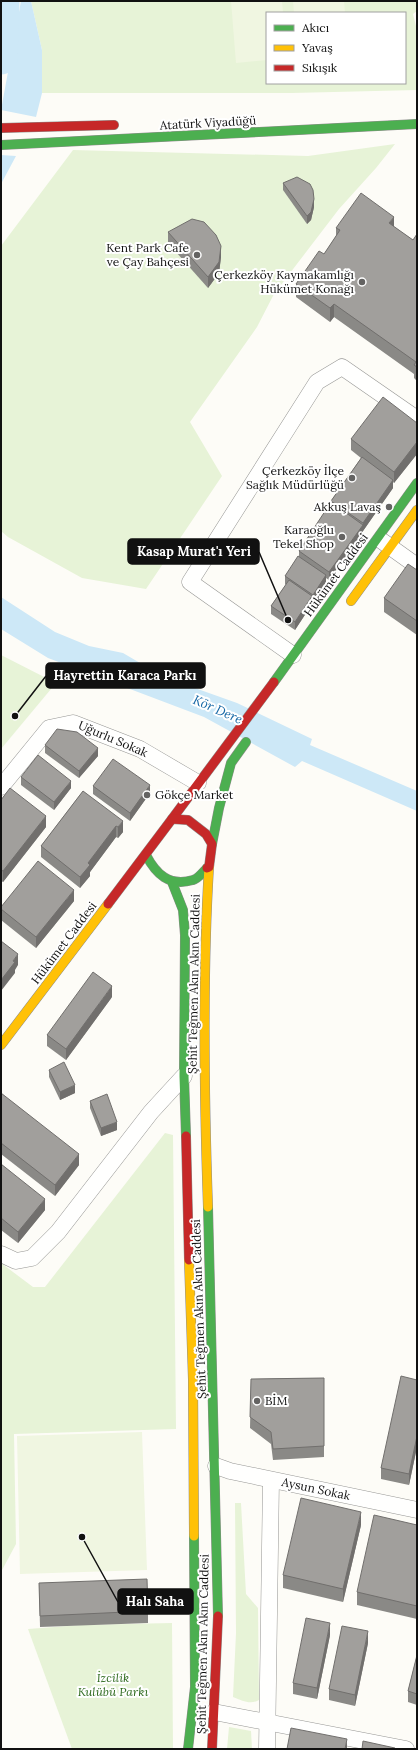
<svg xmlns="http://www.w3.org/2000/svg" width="418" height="1750" viewBox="0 0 418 1750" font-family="Lora,serif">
	<rect width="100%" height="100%" fill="#fdfcf7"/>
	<!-- green -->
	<g fill="#e7f3d7" fill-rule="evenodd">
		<path d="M31 1H417V11L413 14 417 30V90L292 93H42V50ZM267 13H405V83H267Z"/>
		<polygon points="395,144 376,168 339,209 274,294 257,327 190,422 222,476 146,589 82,578 8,537 1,531 1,246 73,150 308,156"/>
		<polygon points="1,655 56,683 1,749"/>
		<polygon points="165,1133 173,1135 176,1429 14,1434 16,1544 1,1572 1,1263 33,1287 45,1287"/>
		<path d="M235 1503H241L246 1594 258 1608 259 1700C250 1705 243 1701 233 1697L236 1633Z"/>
		<polygon points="172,1623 173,1749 72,1749 28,1629 81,1625"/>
		<polygon points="229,1727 251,1731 252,1749 227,1749"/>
	</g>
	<!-- pitch -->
	<g fill="#f0f6e1">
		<polygon points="231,1 282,1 283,13 267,13 267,60 236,63"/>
		<polygon points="293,1 344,1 345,13 294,13"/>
		<polygon points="142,1432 147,1570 20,1574 17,1436"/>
	</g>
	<!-- water -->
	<g fill="#cde8f7">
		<polygon points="21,1 31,1 42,50 42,93 36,117 1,110"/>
		<polygon points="1,155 16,156 1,184"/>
		<polygon points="1,597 55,632 89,646 123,653 164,677 237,703 312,739 310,745 417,791 417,811 302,761 295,767 204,717 48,658 1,629"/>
	</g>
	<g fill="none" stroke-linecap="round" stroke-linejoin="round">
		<!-- river -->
		<polyline stroke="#cde8f7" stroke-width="33" points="1,58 3,1"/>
		<!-- street casing -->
		<g stroke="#979795" stroke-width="17">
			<g id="street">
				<polyline points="382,541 417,566"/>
				<polyline points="293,655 190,582 317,382 342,367 417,419"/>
				<polyline points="1,787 49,728 73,723 140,749 198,783"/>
				<polyline points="1,1254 16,1261 32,1258 58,1232 151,1112 184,1076"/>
				<polyline points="216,1466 230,1471 417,1510"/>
				<polyline points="214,1712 406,1749"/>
				<polyline points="267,1749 271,1480"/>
			</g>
		</g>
		<!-- fast casing -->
		<g stroke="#8e8d8b" stroke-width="10">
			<g id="fast">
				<polyline points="1,145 417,124"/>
				<polyline points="274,682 417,483"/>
				<polyline points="212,844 219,808 231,763 246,742"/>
				<path d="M146 855C156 874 169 887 193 880 198 879 203 872 207 868"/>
				<polyline points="172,882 183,910 185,935 184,1076 186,1136"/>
				<polyline points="208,1207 218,1616"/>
				<polyline points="188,1749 195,1687 194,1536"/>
			</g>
		</g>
		<!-- slow casing -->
		<g stroke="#8e8d8b" stroke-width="10">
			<g id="slow">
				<polyline points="351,601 417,510"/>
				<polyline points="1,1045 108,904"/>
				<path d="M208 1207C204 1094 202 980 209 867"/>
				<polyline points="189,1260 193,1379 194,1536"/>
			</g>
		</g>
		<!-- jam casing -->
		<g stroke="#8e8d8b" stroke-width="10">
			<g id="jam">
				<polyline points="1,128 114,125"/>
				<polyline points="172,819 274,682"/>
				<polyline points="108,904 172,819 188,820 206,834 212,844 209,867 207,868"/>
				<polyline points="186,1136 189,1260"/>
				<polyline points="212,1749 218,1616"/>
			</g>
		</g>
		<!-- street -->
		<use href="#street" stroke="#fffffe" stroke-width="16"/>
		<!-- fast -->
		<use href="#fast" stroke="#4caf50" stroke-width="9"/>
		<!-- slow -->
		<use href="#slow" stroke="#ffc107" stroke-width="9"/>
		<!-- jam -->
		<use href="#jam" stroke="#c62828" stroke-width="9"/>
	</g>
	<!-- wall -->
	<g fill="#8a8986">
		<polygon points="283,183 314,207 311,220 307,224 283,190"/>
		<polygon points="394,227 413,240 417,234 417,381 414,378 414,374 334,317 330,322 296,297 296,284 324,254 336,236 336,228"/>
		<polygon points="168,232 221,257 219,273 208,288 168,243"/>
		<polygon points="417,423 417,454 394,483 393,482 393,488 363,531 363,533 329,580 326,578 326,583 313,603 312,602 312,604 295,630 271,614 271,606 286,585 285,584 285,576 299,557 299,551 331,503 331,501 361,458 351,450 351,439"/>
		<polygon points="417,570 417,635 384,612 384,598"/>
		<polygon points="45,745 98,756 79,778 45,753"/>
		<polygon points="21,777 71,788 54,810 21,785"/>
		<polygon points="93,786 150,793 130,821 93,794"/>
		<polygon points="83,791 123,832 118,838 116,837 90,872 90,876 80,888 41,857 41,846"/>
		<polygon points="1,800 46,827 3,882 1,881"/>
		<polygon points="74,901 36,948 1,920 1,907"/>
		<polygon points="112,997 66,1060 47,1046 47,1035"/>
		<polygon points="49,1070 75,1093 60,1100 49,1077"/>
		<polygon points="1,1093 79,1165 55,1196 1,1154"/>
		<polygon points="90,1101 117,1130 101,1136 90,1108"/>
		<polygon points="1,1164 45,1210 18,1243 1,1230"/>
		<polygon points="324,1378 324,1457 273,1460 271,1444 250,1428 251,1379"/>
		<polygon points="417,1380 417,1447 409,1485 381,1479 381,1468"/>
		<polygon points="361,1525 343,1602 283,1588 283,1575"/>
		<polygon points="417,1525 417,1619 357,1605 357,1592"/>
		<polygon points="39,1583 148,1611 148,1623 40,1627"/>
		<polygon points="330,1635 317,1699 293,1694 293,1683"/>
		<polygon points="368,1643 355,1706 329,1700 329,1689"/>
		<polygon points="417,1655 417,1705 408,1702 408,1691"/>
	</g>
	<!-- shaded-wall -->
	<g fill="#716f6d">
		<polygon points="314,199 314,207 311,220 307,224 307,216"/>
		<polygon points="394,217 394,230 389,223"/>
		<polygon points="221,246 221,257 219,273 208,288 208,277"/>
		<polygon points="334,304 334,317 330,322 330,308"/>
		<polygon points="417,442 417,454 394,483 394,472"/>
		<polygon points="393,480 393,488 363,531 363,523"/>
		<polygon points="363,525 363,533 329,580 329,572"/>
		<polygon points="326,575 326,583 313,603 313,595"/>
		<polygon points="312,596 312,604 295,630 295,622"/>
		<polygon points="98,748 98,756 79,778 79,771"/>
		<polygon points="71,781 71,788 54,810 54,802"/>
		<polygon points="150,785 150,793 130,821 130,813"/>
		<polygon points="46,816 46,827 3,882 3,871"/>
		<polygon points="123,821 123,832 118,838 118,827"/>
		<polygon points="116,826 116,837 90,872 90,876 80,888 80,877 88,863"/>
		<polygon points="74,890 74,901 36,948 36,937"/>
		<polygon points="18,954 18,965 15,970 15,973 1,991 1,980 13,961"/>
		<polygon points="112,986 112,997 66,1060 66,1049"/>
		<polygon points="75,1085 75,1093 60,1100 60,1092"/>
		<polygon points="117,1122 117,1130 101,1136 101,1128"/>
		<polygon points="79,1154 79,1165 55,1196 55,1185"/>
		<polygon points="45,1199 45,1210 18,1243 18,1232"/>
		<polygon points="417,1436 417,1447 409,1485 409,1474"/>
		<polygon points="361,1512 361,1525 343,1602 343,1589"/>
		<polygon points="330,1623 330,1635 317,1699 317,1688"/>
		<polygon points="368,1631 368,1643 355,1706 355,1695"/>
		<polygon points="347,1739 347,1749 345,1749"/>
	</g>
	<!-- building -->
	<g fill="#a19f9c" stroke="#716f6d">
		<polygon points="297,177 310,184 313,190 314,199 311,212 307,216 283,183"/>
		<polygon points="361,193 394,217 389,223 413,240 417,234 417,367 414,365 416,362 334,304 330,308 296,284 319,251 324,254 340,230 336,228"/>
		<polygon points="192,219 204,222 216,235 221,246 219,262 208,277 168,232"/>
		<polygon points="383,397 417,423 417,442 394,472 351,439"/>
		<polygon points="362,457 393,480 363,523 331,501"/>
		<polygon points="331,502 363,525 329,572 299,551"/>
		<polygon points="298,556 326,575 313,595 285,576"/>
		<polygon points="408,564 417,570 417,621 384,598"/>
		<polygon points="289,580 312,596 295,622 271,606"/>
		<polygon points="57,729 77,732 98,748 79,771 45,745"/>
		<polygon points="38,755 71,781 54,802 21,777"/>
		<polygon points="113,759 150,785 130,813 93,786"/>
		<polygon points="10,788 46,816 3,871 1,870 1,800"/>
		<polygon points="83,791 123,821 118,827 116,826 88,863 90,865 80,877 41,846"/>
		<polygon points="38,861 74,890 36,937 1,909 1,907"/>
		<polygon points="1,941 18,954 13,961 15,962 1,980"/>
		<polygon points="93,972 112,986 66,1049 47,1035"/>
		<polygon points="64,1062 75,1085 60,1092 49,1070"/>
		<polygon points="1,1093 79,1154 55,1185 1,1143"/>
		<polygon points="107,1094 117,1122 101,1128 90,1101"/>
		<polygon points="1,1164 45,1199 18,1232 1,1218"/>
		<polygon points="401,1376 417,1380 417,1436 409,1474 381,1468"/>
		<polygon points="324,1378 324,1446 273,1449 271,1432 250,1417 251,1379"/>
		<polygon points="301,1498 361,1512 343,1589 283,1575"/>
		<polygon points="374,1515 417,1525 417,1606 357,1592"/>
		<polygon points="147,1579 148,1611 40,1616 39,1583"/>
		<polygon points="306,1618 330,1623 317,1688 293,1683"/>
		<polygon points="342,1626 368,1631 355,1695 329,1689"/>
		<polygon points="417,1655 417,1694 408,1691"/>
		<polygon points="291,1728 347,1739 345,1749 287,1749"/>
		<polygon points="363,1741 395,1748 394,1749 362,1749"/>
	</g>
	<!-- markers -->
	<g fill="#646362" stroke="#fff" stroke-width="1.5">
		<circle cx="197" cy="255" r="4"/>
		<circle cx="362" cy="282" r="4"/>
		<circle cx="352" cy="478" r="4"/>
		<circle cx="389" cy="507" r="4"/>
		<circle cx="342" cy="537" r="4"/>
		<circle cx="147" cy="795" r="4"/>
		<circle cx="257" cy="1401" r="4"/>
	</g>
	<g text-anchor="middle" stroke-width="4" stroke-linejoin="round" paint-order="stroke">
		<!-- street labels -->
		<g font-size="12" fill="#111" stroke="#fff">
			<text transform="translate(208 123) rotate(-3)" y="4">Atatürk Viyadüğü</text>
			<text transform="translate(336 575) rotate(-54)" y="4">Hükümet Caddesi</text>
			<text transform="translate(113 739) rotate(23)" y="4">Uğurlu Sokak</text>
			<text transform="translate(64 943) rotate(-53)" y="4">Hükümet Caddesi</text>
			<text transform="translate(194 984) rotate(-89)" y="4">Şehit Teğmen Akın Akın Caddesi</text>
			<text transform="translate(199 1309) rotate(-92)" y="4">Şehit Teğmen Akın Akın Caddesi</text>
			<text transform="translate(316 1489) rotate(12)" y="4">Aysun Sokak</text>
			<text transform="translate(203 1644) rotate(-89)" y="4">Şehit Teğmen Akın Akın Caddesi</text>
		</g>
		<!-- poi labels -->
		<g font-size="12" fill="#111" stroke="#fff" text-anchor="end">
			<text x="189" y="252">Kent Park Cafe<tspan x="189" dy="14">ve Çay Bahçesi</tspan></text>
			<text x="354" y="279">Çerkezköy Kaymakamlığı<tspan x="354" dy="14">Hükümet Konağı</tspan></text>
			<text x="344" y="475">Çerkezköy İlçe<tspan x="344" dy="14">Sağlık Müdürlüğü</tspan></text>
			<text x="381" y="511">Akkuş Lavaş</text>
			<text x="334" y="534">Karaoğlu<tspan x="334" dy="14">Tekel Shop</tspan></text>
			<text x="155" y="799" text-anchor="start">Gökçe Market</text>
			<text x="265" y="1405" text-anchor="start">BİM</text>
		</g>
		<!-- park labels -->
		<g font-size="12" font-style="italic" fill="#2f6b1f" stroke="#fff">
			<text x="113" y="1682">İzcilik<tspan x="113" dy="14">Kulübü Parkı</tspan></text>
		</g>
		<!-- water labels -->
		<g font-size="13" font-style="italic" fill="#1768a6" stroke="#fff">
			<text transform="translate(218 709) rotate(24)" y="5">Kör Dere</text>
		</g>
	</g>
	<!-- callouts -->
	<path fill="none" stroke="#111" stroke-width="1.5" d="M288 620L259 552M15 716L46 676M82 1537L118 1602"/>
	<g fill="#111" stroke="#fff" stroke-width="1.5">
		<circle cx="288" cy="620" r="4"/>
		<circle cx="15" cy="716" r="4"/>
		<circle cx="82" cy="1537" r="4"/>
	</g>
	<g fill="#111" stroke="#111" stroke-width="1.5">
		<rect x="128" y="539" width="131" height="25" rx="4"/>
		<rect x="46" y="663" width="159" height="25" rx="4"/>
		<rect x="118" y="1589" width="75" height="25" rx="4"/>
	</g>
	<g font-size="13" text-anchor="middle" font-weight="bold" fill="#fff">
		<text x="194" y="556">Kasap Murat'ı Yeri</text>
		<text x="125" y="680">Hayrettin Karaca Parkı</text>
		<text x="155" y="1606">Halı Saha</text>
	</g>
	<!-- border -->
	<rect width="418" height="1750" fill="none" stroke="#111111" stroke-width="4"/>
	<!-- legend -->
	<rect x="266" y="12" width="140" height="72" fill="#ffffff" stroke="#a0a0a0"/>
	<rect x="274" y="25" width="20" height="6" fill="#4caf50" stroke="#a0a0a0"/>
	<text x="302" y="32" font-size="12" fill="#111111">Akıcı</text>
	<rect x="274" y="45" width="20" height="6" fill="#ffc107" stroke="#a0a0a0"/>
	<text x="302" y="52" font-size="12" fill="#111111">Yavaş</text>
	<rect x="274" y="65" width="20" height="6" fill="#c62828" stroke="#a0a0a0"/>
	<text x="302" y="72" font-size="12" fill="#111111">Sıkışık</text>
</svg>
